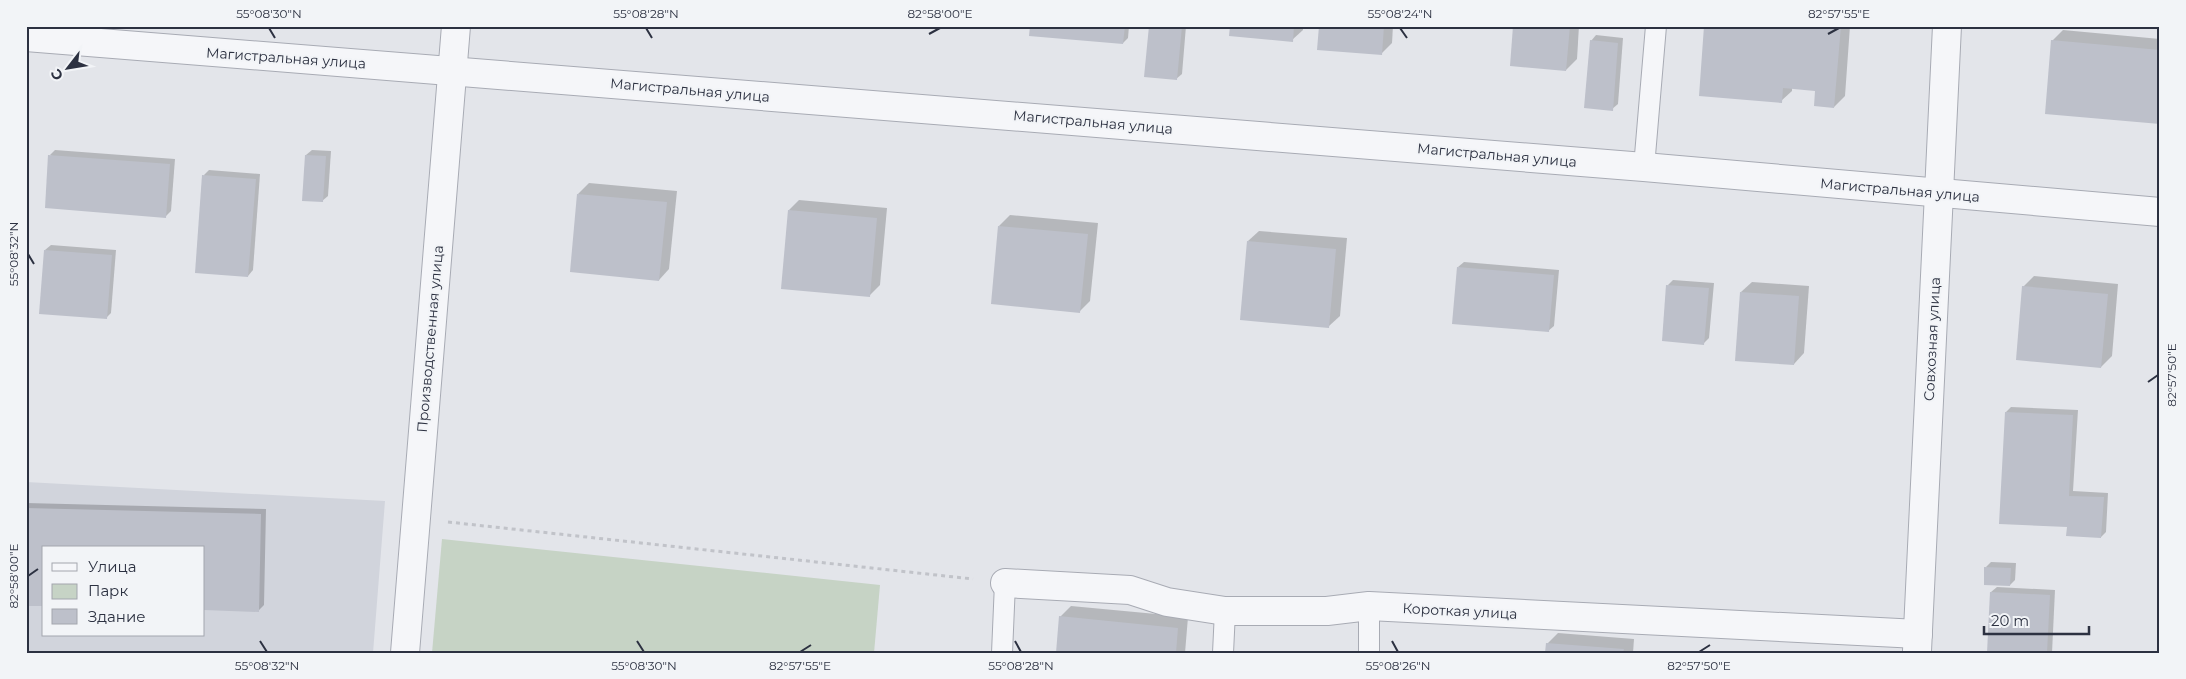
<svg xmlns="http://www.w3.org/2000/svg" width="2186" height="679" viewBox="0 0 2186 679" font-family="Montserrat,sans-serif">
	<rect width="100%" height="100%" fill="#e3e5ea"/>
	<!-- built -->
	<path fill="#d1d4dc" fill-rule="evenodd" d="M26 482 385 501 373 653H26ZM44 548H204V635H44Z"/>
	<!-- green -->
	<polygon fill="#c6d3c5" points="442,539 880,585 874,653 432,653"/>
	<!-- shadow -->
	<g fill="#0003">
		<polygon points="1031,26 1129,26 1128,38 1123,43"/>
		<polygon points="1150,26 1186,26 1182,74 1176,79"/>
		<polygon points="1231,26 1303,26 1303,30 1292,40"/>
		<polygon points="1320,26 1393,26 1392,43 1381,54"/>
		<polygon points="1514,26 1579,26 1577,59 1566,70"/>
		<polygon points="1706,26 1850,26 1845,96 1834,107 1816,90 1792,87 1792,91 1781,101"/>
		<polygon points="2063,30 2160,39 2160,123 2052,41"/>
		<polygon points="1596,35 1623,38 1618,104 1612,109 1591,41"/>
		<polygon points="55,150 175,159 171,211 166,216 50,155"/>
		<polygon points="312,150 331,151 328,196 322,201 306,155"/>
		<polygon points="209,170 260,174 253,270 248,276 204,175"/>
		<polygon points="589,183 677,191 669,269 659,280 578,194"/>
		<polygon points="799,200 887,208 880,285 869,296 789,210"/>
		<polygon points="1010,215 1098,223 1090,301 1080,311 999,226"/>
		<polygon points="1259,231 1347,238 1340,316 1329,326 1248,241"/>
		<polygon points="51,245 116,250 111,313 106,318 45,250"/>
		<polygon points="1464,262 1559,270 1554,326 1548,331 1458,267"/>
		<polygon points="2034,276 2118,284 2112,356 2101,367 2023,287"/>
		<polygon points="1673,280 1714,283 1709,338 1704,343 1668,285"/>
		<polygon points="1752,282 1809,286 1804,353 1794,364 1741,292"/>
		<polygon points="2011,407 2078,410 2073,491 2108,493 2106,532 2101,537 2068,526 2006,412"/>
		<polygon points="26,503 266,509 264,605 259,610 204,609 204,548 44,548 26,605"/>
		<polygon points="1991,562 2016,563 2015,580 2010,585 1986,567"/>
		<polygon points="1997,587 2055,590 2052,653 1988,653 1991,592"/>
		<polygon points="1071,606 1188,617 1185,653 1057,653 1060,617"/>
		<polygon points="1558,633 1634,639 1633,653 1546,653 1547,644"/>
	</g>
	<!-- building -->
	<g fill="#bdc0ca">
		<polygon points="1030,26 1125,26 1123,44 1029,36"/>
		<polygon points="1149,26 1182,26 1177,80 1144,77"/>
		<polygon points="1230,26 1294,26 1293,42 1229,36"/>
		<polygon points="1319,26 1384,26 1382,55 1317,50"/>
		<polygon points="1513,26 1570,26 1566,71 1510,66"/>
		<polygon points="1704,26 1841,26 1834,108 1814,106 1815,91 1783,88 1782,103 1699,96"/>
		<polygon points="1590,40 1618,43 1613,111 1584,108"/>
		<polygon points="2051,40 2160,50 2160,124 2045,114"/>
		<polygon points="48,155 170,164 166,218 45,208"/>
		<polygon points="305,155 326,156 323,202 302,201"/>
		<polygon points="202,175 256,179 248,277 195,273"/>
		<polygon points="577,194 667,202 659,281 570,272"/>
		<polygon points="788,210 877,218 870,297 781,289"/>
		<polygon points="998,226 1088,234 1080,313 991,304"/>
		<polygon points="1247,241 1336,249 1329,328 1240,320"/>
		<polygon points="44,250 112,255 107,319 39,314"/>
		<polygon points="1457,267 1554,275 1549,332 1452,324"/>
		<polygon points="1666,285 1709,288 1704,345 1662,341"/>
		<polygon points="2022,286 2108,294 2101,368 2016,360"/>
		<polygon points="1740,292 1799,296 1794,365 1735,361"/>
		<polygon points="2005,412 2073,415 2069,496 2104,497 2101,538 2066,536 2067,527 1999,524"/>
		<polygon points="26,508 261,514 259,612 204,610 204,548 44,548 44,606 26,606"/>
		<polygon points="1984,567 2011,568 2010,586 1984,585"/>
		<polygon points="1990,592 2050,595 2047,653 1987,653"/>
		<polygon points="1059,616 1178,628 1176,653 1056,653"/>
		<polygon points="1546,643 1624,649 1623,653 1545,653"/>
	</g>
	<g fill="none" stroke-linecap="round" stroke-linejoin="round">
		<!-- lane casing -->
		<g stroke="#a8abb4" stroke-width="22">
			<g id="lane">
				<polyline points="1644,167 1656,26"/>
				<polyline points="1002,653 1005,583"/>
				<polyline points="1223,653 1225,611"/>
				<polyline points="1369,653 1369,606"/>
			</g>
		</g>
		<!-- street casing -->
		<g stroke="#a8abb4" stroke-width="30">
			<g id="street">
				<polyline points="26,37 1644,167 2160,212"/>
				<polyline points="1005,583 1130,590 1167,602 1225,611 1327,611 1369,606 1918,634"/>
				<polyline points="1917,651 1947,26"/>
				<polyline points="405,653 456,26"/>
			</g>
		</g>
		<!-- path -->
		<polyline stroke="#c1c3c9" stroke-width="3" stroke-dasharray="4 4" stroke-linecap="butt" points="448,522 973,579"/>
		<!-- lane -->
		<use href="#lane" stroke="#f5f6f9" stroke-width="20"/>
		<!-- street -->
		<use href="#street" stroke="#f5f6f9" stroke-width="28"/>
	</g>
	<!-- ticks -->
	<path fill="none" stroke="#2c3141" stroke-width="2" d="M269 28 275 38M646 28 652 38M1400 28 1407 38M929 34 940 28M1828 34 1839 28M28 254 34 264M2148 382 2158 375M28 576 38 569M260 641 267 652M637 641 644 652M1015 641 1021 652M1392 641 1398 652M800 652 811 645M1699 652 1710 645"/>
	<g text-anchor="middle" stroke-width="4" stroke-linejoin="round" paint-order="stroke">
		<!-- street labels -->
		<g font-size="14" fill="#2c3141" stroke="#f2f4f7">
			<text transform="translate(286 58) rotate(4)" y="5">Магистральная улица</text>
			<text transform="translate(690 90) rotate(5)" y="5">Магистральная улица</text>
			<text transform="translate(1093 122) rotate(5)" y="5">Магистральная улица</text>
			<text transform="translate(1497 155) rotate(5)" y="5">Магистральная улица</text>
			<text transform="translate(1900 190) rotate(5)" y="5">Магистральная улица</text>
			<text transform="translate(430 339) rotate(-85)" y="5">Производственная улица</text>
			<text transform="translate(1932 339) rotate(-87)" y="5">Совхозная улица</text>
			<text transform="translate(1460 611) rotate(3)" y="5">Короткая улица</text>
		</g>
	</g>
	<!-- border -->
	<rect width="2186" height="679" fill="none" stroke="#f2f4f7" stroke-width="55"/>
	<!-- legend -->
	<rect x="42" y="546" width="162" height="90" fill="#f2f4f7" stroke="#a3a6ae"/>
	<rect x="52" y="563" width="25" height="8" fill="#f5f6f9" stroke="#a3a6ae"/>
	<text x="88" y="572" font-size="15" fill="#2c3141">Улица</text>
	<rect x="52" y="584" width="25" height="15" fill="#c6d3c5" stroke="#a3a6ae"/>
	<text x="88" y="596" font-size="15" fill="#2c3141">Парк</text>
	<rect x="52" y="609" width="25" height="15" fill="#bdc0ca" stroke="#a3a6ae"/>
	<text x="88" y="622" font-size="15" fill="#2c3141">Здание</text>
	<!-- north arrow -->
	<g transform="translate(68 68) rotate(239)" stroke="#f2f4f7" stroke-width="4" paint-order="stroke">
	<path d="M0-4L9 19L0 12L-9 19Z" fill="#2c3141"/>
	<text y="-8" font-size="14" font-weight="bold" text-anchor="middle" fill="#2c3141">С</text>
	</g>
	<!-- scale -->
	<path d="M1984 626v8h105v-8" fill="none" stroke="#2c3141" stroke-width="2.5"/>
	<text x="1991" y="626" font-size="15" fill="#2c3141" stroke="#f2f4f7" stroke-width="4" paint-order="stroke">20 m</text>
	<rect x="28" y="28" width="2130" height="624" fill="none" stroke="#2c3141" stroke-width="2"/>
	<g font-size="12" text-anchor="middle" fill="#2c3141">
		<text x="269" y="18">55°08'30"N</text>
		<text x="646" y="18">55°08'28"N</text>
		<text x="940" y="18">82°58'00"E</text>
		<text x="1400" y="18">55°08'24"N</text>
		<text x="1839" y="18">82°57'55"E</text>
		<text transform="translate(14 254) rotate(-90)" y="4">55°08'32"N</text>
		<text transform="translate(2172 375) rotate(-90)" y="4">82°57'50"E</text>
		<text transform="translate(14 576) rotate(-90)" y="4">82°58'00"E</text>
		<text x="267" y="670">55°08'32"N</text>
		<text x="644" y="670">55°08'30"N</text>
		<text x="800" y="670">82°57'55"E</text>
		<text x="1021" y="670">55°08'28"N</text>
		<text x="1398" y="670">55°08'26"N</text>
		<text x="1699" y="670">82°57'50"E</text>
	</g>
</svg>
